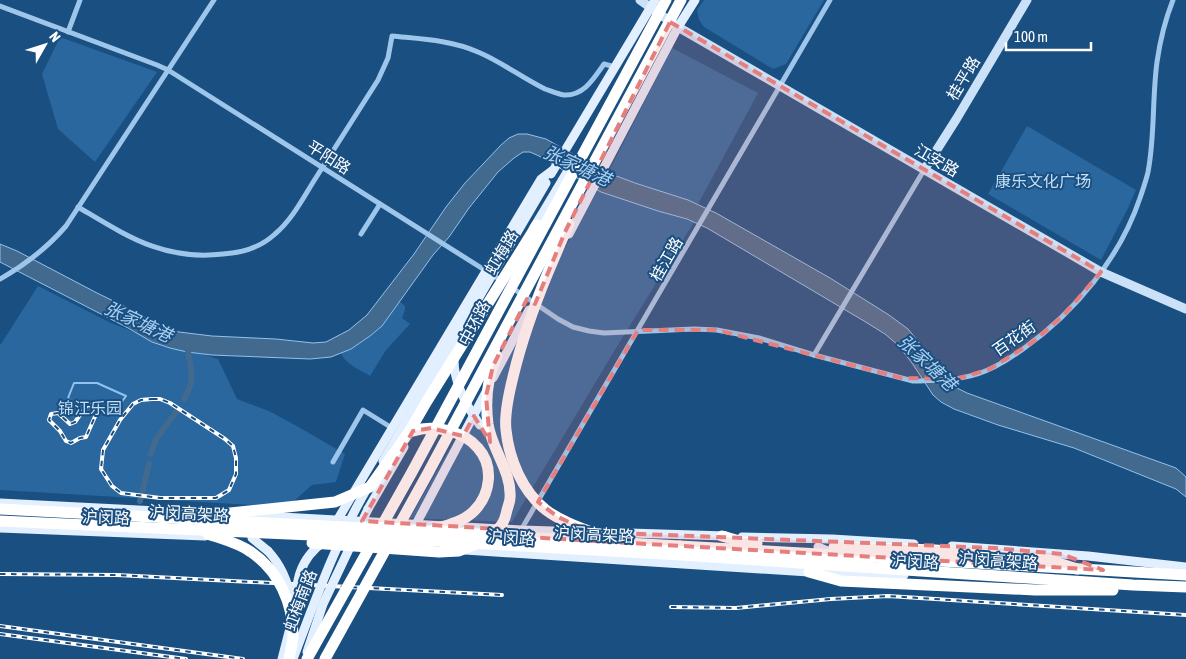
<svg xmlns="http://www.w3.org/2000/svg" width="1186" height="659" viewBox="0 0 1186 659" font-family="'Asap Condensed','Noto Sans SC',sans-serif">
	<rect width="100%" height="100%" fill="#1a4f81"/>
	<!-- green -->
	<g fill="#29679e">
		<polygon points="704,0 824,0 786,64 773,69 704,27 699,20 697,10"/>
		<polygon points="60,37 157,72 95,162 58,129 42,74"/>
		<polygon points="672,48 758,93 698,204 635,183 608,173"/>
		<polygon points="1027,126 1136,190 1128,208 1101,260 988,194"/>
		<polygon points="598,190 625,200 694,222 616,348 512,522 410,518"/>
		<polygon points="38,286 111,323 139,334 218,359 237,399 269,411 295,425 345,454 336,482 312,485 287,507 0,490 0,344 1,344"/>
		<path d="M399 301 405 306V310L402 318 410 324 386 350 370 376C361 370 345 364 341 353 355 347 370 338 381 327 388 320 393 309 399 301Z"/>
	</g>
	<!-- water -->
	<polygon fill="#42698e" stroke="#91c2ed" points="518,134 527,134 546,139 603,171 635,183 688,200 716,213 830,278 889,315 908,329 955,387 967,393 1176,468 1186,477 1186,497 1176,489 1074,448 998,425 954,409 941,402 933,395 912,363 898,345 885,334 864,321 707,228 687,219 658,211 601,192 539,156 530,152 523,152 514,158 498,172 469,208 449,237 433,255 382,326 370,336 351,349 331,357 310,359 212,355 187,352 170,348 152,342 128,328 0,262 0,244 17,251 97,293 132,310 156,324 179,332 212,336 276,339 313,343 326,342 349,330 367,315 414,254 446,207 465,183 501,145 509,138"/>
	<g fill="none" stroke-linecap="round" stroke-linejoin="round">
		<!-- stream -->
		<polygon stroke="#91c2ed" stroke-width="2" points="74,383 97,383 126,396 113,414 71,401 68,398"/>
		<!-- canal -->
		<g stroke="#42698e" stroke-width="6">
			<path d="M184 399C197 379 190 367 187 345"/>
			<polyline points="151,454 156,439 177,411"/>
			<polyline points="140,501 149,464"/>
		</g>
		<!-- street -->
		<g stroke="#9ec6ea" stroke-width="5">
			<polyline points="0,6 157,65 168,70 502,281"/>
			<polyline points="68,32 80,0"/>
			<path d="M78 207C127 236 163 261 223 254 241 253 261 247 275 234 293 219 304 196 317 176 337 144 358 112 378 80L388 58 392 36C421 39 451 40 478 52 502 62 522 78 545 89 551 91 557 94 564 95 584 96 594 78 604 64L615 67"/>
			<polyline points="361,234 380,204"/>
			<path d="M0 279C25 265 47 248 66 226L214 0"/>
			<path d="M511 287 558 319 573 327 589 331 604 333 694 329 717 330 759 338 814 355 913 381H920C939 380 959 380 977 374 994 369 1009 359 1023 349 1075 312 1120 258 1140 198 1143 189 1146 181 1148 172 1155 136 1152 99 1157 62 1160 41 1165 20 1173 0"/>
			<polyline points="814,355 924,170"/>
			<polyline points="333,462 363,410 392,428"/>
			<polyline points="521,530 830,0"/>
		</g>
		<!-- secondary -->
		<g stroke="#cae1f8" stroke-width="9">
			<polyline points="640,0 678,27 1101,272 1186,309"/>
			<polyline points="924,170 957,118 1027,0"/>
		</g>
		<!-- primary -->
		<g stroke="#e2efff" stroke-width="9">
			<polyline points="551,174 655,0"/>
			<polyline points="557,189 573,162"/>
			<polyline points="569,234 678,27 695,0"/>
			<polyline points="493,378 529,310"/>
			<polyline points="0,503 217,514"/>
			<polyline points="368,509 404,447"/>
			<polyline points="245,515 521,530 584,532"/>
			<polyline points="335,524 541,179 553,170"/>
			<polyline points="0,528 205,536"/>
			<polyline points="414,528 486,392"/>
			<polyline points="597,532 726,536"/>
			<polyline points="742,537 832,539 914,544"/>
			<polyline points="252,538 268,551"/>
			<polyline points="952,546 1088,556 1186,567"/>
			<polyline points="818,547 832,553"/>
			<polyline points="465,550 809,572 904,575"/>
			<polyline points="282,659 290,628"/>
		</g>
		<!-- highway -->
		<g stroke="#fff" stroke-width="11">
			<polyline points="0,521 87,525"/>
			<polyline points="722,536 743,542 757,543"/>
			<polyline points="680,546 1186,575"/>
		</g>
		<!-- rail casing -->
		<g stroke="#fff" stroke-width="4">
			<g id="rail">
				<polygon points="152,399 160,399 170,403 225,439 233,446 236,458 236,474 229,490 216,498 160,498 121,493 112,486 101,469 103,450 120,420 133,404 141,400"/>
				<polygon points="87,405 93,405 97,412 86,437 80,438 71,443 66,441 60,431 49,420 51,414 58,413 70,424 75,422"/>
				<polyline points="0,574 117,575 502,595"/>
				<polyline points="671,607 736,608 831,599 888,596 1186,615"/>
				<polyline points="0,626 243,659"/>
				<polyline points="0,634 186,659"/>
			</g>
		</g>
		<!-- rail -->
		<use href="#rail" stroke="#1a4f81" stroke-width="2" stroke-dasharray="5.5" stroke-linecap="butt"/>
		<!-- primary-bridge -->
		<g stroke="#e2efff" stroke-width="9">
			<polyline points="533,229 557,189"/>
			<path d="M454 360C454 383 467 407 480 425"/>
			<polyline points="383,461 546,183"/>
			<path d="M268 551C281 565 288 581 291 600"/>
			<path d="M294 613C296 583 298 559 325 541"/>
			<polyline points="307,652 323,604 368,509"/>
			<path d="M293 659C315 601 336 541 368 487"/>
		</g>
		<!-- highway-bridge -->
		<g stroke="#fff" stroke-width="11">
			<path d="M569 224C562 239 556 254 549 270 534 306 522 339 513 377 509 393 504 414 506 430 509 459 522 491 546 510 563 523 587 530 608 538"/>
			<path d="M413 431C433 424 464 431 478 448 494 466 491 494 474 511 464 521 449 525 435 529"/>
			<polyline points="0,509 383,529 680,546"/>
			<polyline points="211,515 335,502 370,487 409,432 427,401 537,225"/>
			<polyline points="87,525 380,538 681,555 1133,585 1186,587"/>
			<path d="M208 534C222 539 239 543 251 552 279 571 293 603 293 636 293 643 290 652 289 659"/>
			<path d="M487 536C500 529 504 525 507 510 508 506 510 502 510 498 512 472 492 450 488 424 485 401 487 378 497 356"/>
			<polyline points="312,543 439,552 459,551 474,545"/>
			<polyline points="834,547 935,550 1049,560 1077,569"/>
			<polyline points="809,572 841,581 1035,590 1113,590"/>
			<polyline points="307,659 412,472 666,0"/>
			<polyline points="325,659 428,473 681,0"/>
		</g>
	</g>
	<!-- marked area -->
	<path fill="#e67e7e" fill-opacity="0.2" stroke="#e67e7e" stroke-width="4" stroke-dasharray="10 6" stroke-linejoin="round" d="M670 22 1101 272 1064 315 1033 342 990 369 957 379 901 378 717 330H638L538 502 558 517 591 532 994 548 1062 554 1103 570 490 535 499 529 362 521 413 431 431 428 463 436 474 416 490 442 486 396 493 366 527 299 535 304 565 232Z"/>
	<g text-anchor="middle" stroke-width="4" stroke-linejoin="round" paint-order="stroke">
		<!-- street labels -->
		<g font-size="16" fill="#fff" stroke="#1a4f81">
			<text transform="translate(963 78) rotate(-59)" y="6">桂平路</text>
			<text transform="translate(329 157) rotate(32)" y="6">平阳路</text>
			<text transform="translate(937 160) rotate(30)" y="6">江安路</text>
			<text transform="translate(501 252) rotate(-59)" y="6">虹梅路</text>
			<text transform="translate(666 259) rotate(-60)" y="6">桂江路</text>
			<text transform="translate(474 323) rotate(-62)" y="6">中环路</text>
			<text transform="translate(1014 338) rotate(-35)" y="6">百花街</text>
			<text transform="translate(189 513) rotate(3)" y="6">沪闵高架路</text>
			<text transform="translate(106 517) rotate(2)" y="6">沪闵路</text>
			<text transform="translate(594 534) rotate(3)" y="6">沪闵高架路</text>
			<text transform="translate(511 537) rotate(4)" y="6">沪闵路</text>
			<text transform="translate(998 560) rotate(4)" y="6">沪闵高架路</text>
			<text transform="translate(915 561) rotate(3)" y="6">沪闵路</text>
			<text transform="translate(300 600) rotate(-69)" y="6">虹梅南路</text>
		</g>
		<!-- park labels -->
		<g font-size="16" fill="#c3dff8" stroke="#1a4f81">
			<text x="1043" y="187">康乐文化广场</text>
			<text x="90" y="414">锦江乐园</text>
		</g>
		<!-- water labels -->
		<g font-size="18" font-style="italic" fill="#a9d0f2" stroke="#1a4f81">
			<text transform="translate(577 166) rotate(25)" y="6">张家塘港</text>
			<text transform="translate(138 322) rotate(25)" y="6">张家塘港</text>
			<text transform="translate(927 363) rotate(43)" y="6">张家塘港</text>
		</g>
	</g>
	<!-- north arrow -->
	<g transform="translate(45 45) rotate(51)" stroke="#1a4f81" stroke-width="4" paint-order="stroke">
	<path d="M0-4L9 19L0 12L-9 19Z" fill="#ffffff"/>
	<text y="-8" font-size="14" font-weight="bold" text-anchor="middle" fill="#ffffff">N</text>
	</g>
	<!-- scale -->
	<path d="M1006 42v8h85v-8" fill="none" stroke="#ffffff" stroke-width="2.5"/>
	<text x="1014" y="42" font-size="15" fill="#ffffff" stroke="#1a4f81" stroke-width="4" paint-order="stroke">100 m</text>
</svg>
